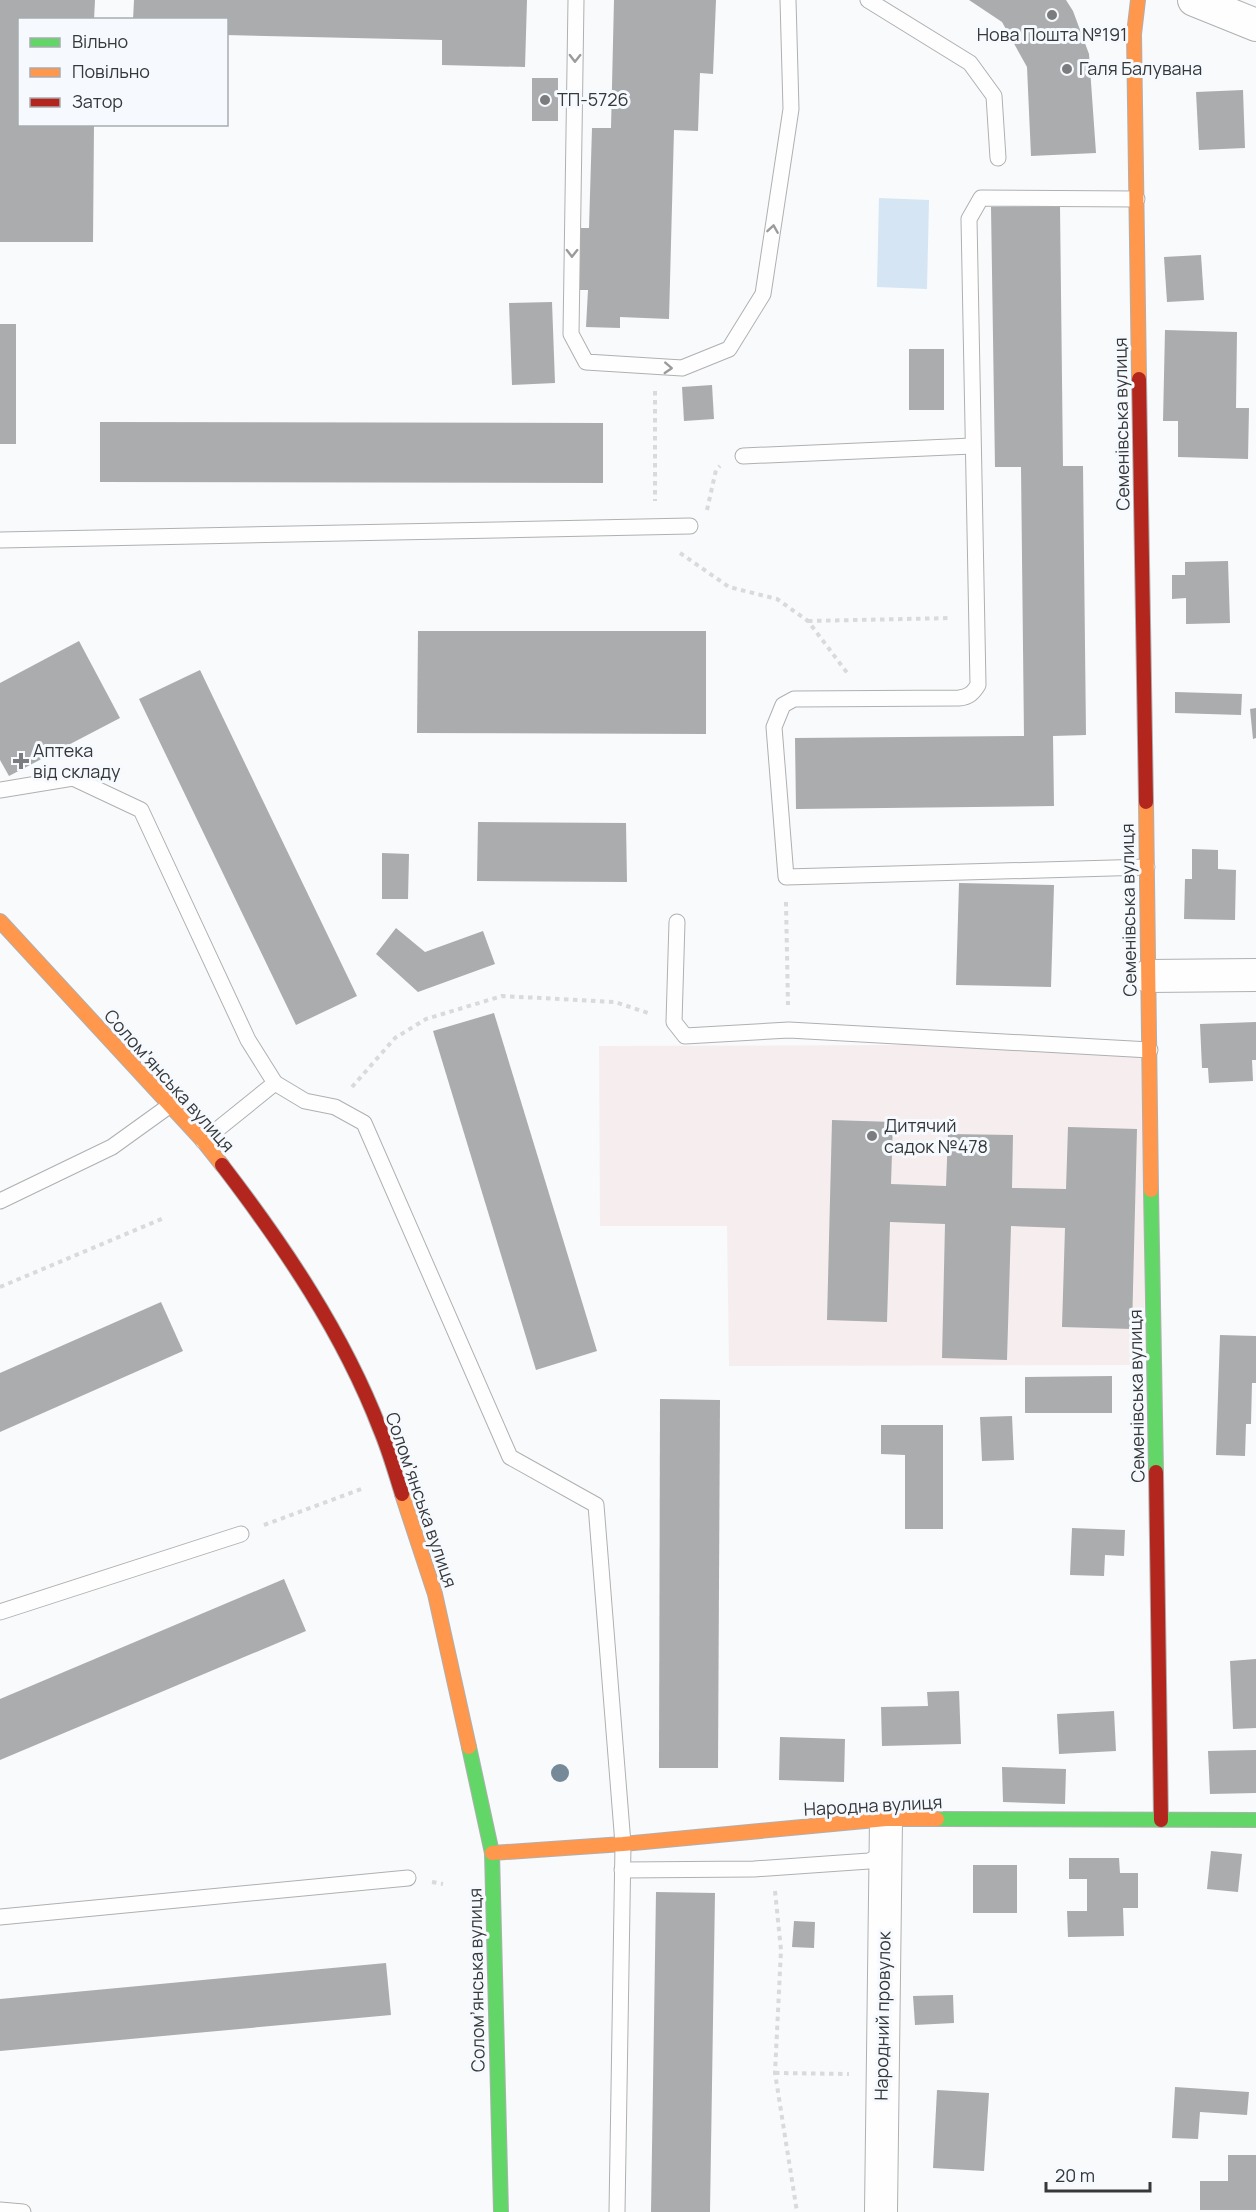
<svg xmlns="http://www.w3.org/2000/svg" width="1256" height="2212" viewBox="0 0 1256 2212" font-family="Manrope,sans-serif">
	<rect width="100%" height="100%" fill="#f8fafc"/>
	<!-- education -->
	<polygon fill="#f6eeee" points="1143,1044 1145,1365 729,1366 727,1226 600,1226 599,1046"/>
	<!-- green -->
	<polygon fill="#d5e5f3" points="879,198 929,200 927,289 877,287"/>
	<!-- building -->
	<g fill="#aaacad">
		<polygon points="0,0 95,0 94,20 20,20 20,124 94,124 93,242 0,242"/>
		<polygon points="134,0 527,0 525,67 442,65 442,40 226,35 226,20 133,20"/>
		<polygon points="614,0 716,0 713,74 700,73 698,131 674,130 669,319 620,317 620,328 586,327 588,290 578,290 580,228 589,228 592,128 611,128"/>
		<polygon points="969,0 1066,0 1073,11 1089,54 1096,153 1031,156 1027,67 1002,22"/>
		<rect x="532" y="78" width="26" height="43"/>
		<polygon points="1243,90 1245,148 1199,150 1196,92"/>
		<polygon points="1060,206 1063,466 1083,466 1086,735 1053,736 1054,806 796,809 795,738 1024,736 1021,467 995,467 991,207"/>
		<polygon points="1201,255 1204,300 1167,302 1164,257"/>
		<polygon points="552,302 555,383 512,385 509,303"/>
		<rect x="0" y="324" width="16" height="120"/>
		<polygon points="1165,330 1237,332 1236,408 1249,408 1248,459 1178,457 1178,421 1163,421"/>
		<rect x="909" y="349" width="35" height="61"/>
		<polygon points="712,385 714,419 684,421 682,387"/>
		<polygon points="100,422 603,423 603,483 100,482"/>
		<polygon points="1228,561 1230,623 1186,624 1186,598 1172,599 1172,575 1185,575 1185,562"/>
		<polygon points="418,631 706,631 706,734 417,733"/>
		<polygon points="79,641 120,718 9,776 0,760 0,683"/>
		<polygon points="200,670 357,996 296,1025 139,699"/>
		<polygon points="1175,692 1242,694 1241,715 1175,713"/>
		<polygon points="1256,708 1256,738 1253,739 1250,709"/>
		<polygon points="478,822 626,823 627,882 477,881"/>
		<polygon points="1192,849 1218,850 1218,869 1236,870 1235,920 1184,919 1185,879 1192,879"/>
		<polygon points="382,853 409,854 408,899 382,899"/>
		<polygon points="959,883 1054,885 1051,987 956,985"/>
		<polygon points="396,928 425,952 483,931 495,964 418,992 376,954"/>
		<polygon points="494,1013 597,1351 536,1370 433,1031"/>
		<polygon points="1256,1022 1256,1060 1252,1060 1253,1081 1209,1083 1208,1068 1202,1068 1200,1024"/>
		<polygon points="832,1120 893,1122 891,1184 946,1186 948,1134 1013,1135 1012,1188 1066,1189 1068,1127 1137,1129 1132,1329 1062,1327 1065,1228 1011,1226 1007,1360 942,1358 945,1224 890,1222 887,1322 827,1320"/>
		<polygon points="161,1302 183,1351 0,1432 0,1373"/>
		<polygon points="1220,1335 1256,1336 1256,1383 1252,1383 1251,1424 1246,1424 1245,1456 1216,1455"/>
		<polygon points="1112,1376 1112,1413 1025,1413 1025,1377"/>
		<polygon points="660,1399 720,1400 718,1768 659,1768"/>
		<polygon points="1012,1416 1014,1460 982,1461 980,1417"/>
		<polygon points="881,1425 943,1425 943,1529 905,1529 905,1455 881,1454"/>
		<polygon points="1072,1528 1125,1530 1124,1556 1105,1555 1104,1576 1070,1575"/>
		<polygon points="284,1579 306,1631 0,1760 0,1699"/>
		<polygon points="1256,1659 1256,1728 1233,1729 1230,1661"/>
		<polygon points="959,1691 961,1744 882,1746 881,1707 928,1706 927,1692"/>
		<polygon points="1114,1711 1116,1751 1059,1754 1057,1714"/>
		<polygon points="780,1737 845,1739 844,1782 779,1780"/>
		<polygon points="1256,1750 1256,1793 1210,1794 1208,1751"/>
		<polygon points="1002,1767 1066,1769 1065,1804 1003,1802"/>
		<polygon points="1211,1851 1242,1854 1238,1892 1207,1889"/>
		<polygon points="1069,1858 1119,1858 1120,1873 1138,1873 1138,1908 1123,1908 1124,1936 1068,1937 1067,1911 1087,1911 1087,1879 1069,1879"/>
		<rect x="973" y="1865" width="44" height="48"/>
		<polygon points="656,1892 715,1893 710,2212 651,2212"/>
		<polygon points="794,1921 815,1922 814,1948 792,1947"/>
		<polygon points="386,1963 391,2015 0,2051 0,1999"/>
		<polygon points="953,1995 954,2023 915,2025 913,1996"/>
		<polygon points="1175,2087 1249,2092 1247,2115 1200,2112 1198,2139 1172,2138"/>
		<polygon points="937,2090 989,2093 984,2171 933,2168"/>
		<polygon points="1228,2155 1256,2155 1256,2210 1200,2210 1200,2181 1228,2181"/>
	</g>
	<g fill="none" stroke-linecap="round" stroke-linejoin="round">
		<!-- lane casing -->
		<g stroke="#aeb0b1" stroke-width="17">
			<g id="lane">
				<polyline points="576,0 571,334 586,362 682,368 729,349 763,294 791,109 788,0"/>
				<polyline points="868,0 970,63 994,96 998,158"/>
				<path d="M1137 199 981 198 969 219 978 685C973 693 969 697 959 698L794 699 783 705 774 727 786 877 1147 867"/>
				<polyline points="743,456 972,446"/>
				<polyline points="0,540 690,526"/>
				<polyline points="0,790 73,778 141,810 248,1040 275,1083 305,1101 335,1107 364,1123 510,1457 596,1505 623,1844 617,2212"/>
				<polyline points="677,922 674,1022 685,1036 789,1030 1150,1050"/>
				<polyline points="203,1141 275,1083"/>
				<polyline points="0,1201 112,1147 169,1106"/>
				<polyline points="0,1612 241,1534"/>
				<polyline points="622,1870 754,1869 869,1861 885,1853"/>
				<polyline points="0,1917 408,1878"/>
				<polyline points="0,2210 23,2212"/>
			</g>
		</g>
		<!-- street casing -->
		<g stroke="#aeb0b1" stroke-width="34">
			<g id="street">
				<polyline points="1194,0 1256,25"/>
				<polyline points="1148,976 1256,975"/>
				<polyline points="881,2212 886,1819"/>
			</g>
		</g>
		<!-- fast casing -->
		<g stroke="#aeb0b1" stroke-width="16">
			<g id="fast">
				<polyline points="1151,1190 1156,1472"/>
				<polyline points="469,1747 492,1853 501,2212"/>
				<polyline points="937,1819 1256,1820"/>
			</g>
		</g>
		<!-- slow casing -->
		<g stroke="#aeb0b1" stroke-width="16">
			<g id="slow">
				<polyline points="1138,0 1134,34 1139,379"/>
				<polyline points="1146,802 1151,1190"/>
				<polyline points="0,921 203,1141 222,1165"/>
				<polyline points="402,1494 435,1594 469,1747"/>
				<polyline points="492,1853 623,1844 886,1819 937,1819"/>
			</g>
		</g>
		<!-- jam casing -->
		<g stroke="#aeb0b1" stroke-width="16">
			<g id="jam">
				<polyline points="1139,379 1146,802"/>
				<path d="M222 1165C284 1246 343 1333 380 1429 389 1450 395 1472 402 1494"/>
				<polyline points="1156,1472 1161,1820"/>
			</g>
		</g>
		<!-- path -->
		<g stroke="#d9dadb" stroke-width="4" stroke-dasharray="4.5 4.5" stroke-linecap="butt">
			<polyline points="655,391 655,501"/>
			<polyline points="707,510 716,470 720,466"/>
			<polyline points="680,553 729,587 777,599 808,621 848,674"/>
			<polyline points="808,621 952,618"/>
			<polyline points="786,902 788,1005"/>
			<polyline points="352,1087 395,1038 426,1019 502,996 615,1002 651,1014"/>
			<polyline points="0,1287 164,1218"/>
			<polyline points="264,1525 364,1488"/>
			<polyline points="432,1882 443,1884"/>
			<polyline points="775,1891 781,1950 775,2073 797,2212"/>
			<polyline points="775,2073 849,2074"/>
		</g>
		<!-- lane -->
		<use href="#lane" stroke="#fefeff" stroke-width="15"/>
		<!-- street -->
		<use href="#street" stroke="#fefeff" stroke-width="32"/>
		<!-- fast -->
		<use href="#fast" stroke="#63d668" stroke-width="14"/>
		<!-- slow -->
		<use href="#slow" stroke="#ff974d" stroke-width="14"/>
		<!-- jam -->
		<use href="#jam" stroke="#b3261e" stroke-width="14"/>
	</g>
	<!-- trees -->
	<circle fill="#758998" cx="560" cy="1773" r="9"/>
	<!-- one-way arrows -->
	<defs><path id="oneway-chevron" d="M-2-3.5L2.5 0L-2 3.5" fill="none" stroke-width="1.6" stroke-linecap="round" stroke-linejoin="round" transform="scale(1.5)"/></defs>
	<g stroke="#9a9b9c">
		<use href="#oneway-chevron" transform="translate(575 58) rotate(91)"/>
		<use href="#oneway-chevron" transform="translate(773 229) rotate(-81)"/>
		<use href="#oneway-chevron" transform="translate(572 253) rotate(91)"/>
		<use href="#oneway-chevron" transform="translate(668 368) rotate(3)"/>
	</g>
	<!-- markers -->
	<g fill="#7a7c7e" stroke="#f6fafe" stroke-width="2">
		<circle cx="1052" cy="15" r="6"/>
		<circle cx="1067" cy="69" r="6"/>
		<circle cx="545" cy="100" r="6"/>
		<path d="M18 752h6v6h6v6h-6v6h-6v-6h-6v-6h6z"/>
		<circle cx="872" cy="1136" r="6"/>
	</g>
	<g text-anchor="middle" stroke-width="6" stroke-linejoin="round" paint-order="stroke">
		<!-- poi labels -->
		<g font-size="18" fill="#36383a" stroke="#f6fafe" text-anchor="start">
			<text x="1052" y="41" text-anchor="middle">Нова Пошта №191</text>
			<text x="1079" y="75">Галя Балувана</text>
			<text x="557" y="106">ТП-5726</text>
			<text x="33" y="757">Аптека<tspan x="33" dy="21">від складу</tspan></text>
			<text x="884" y="1132">Дитячий<tspan x="884" dy="21">садок №478</tspan></text>
		</g>
		<!-- street labels -->
		<g font-size="18" fill="#36383a" stroke="#f6fafe">
			<text transform="translate(1122 424) rotate(-91)" y="6">Семенівська вулиця</text>
			<text transform="translate(1129 910) rotate(-91)" y="6">Семенівська вулиця</text>
			<text transform="translate(169 1081) rotate(48)" y="6">Соломʼянська вулиця</text>
			<text transform="translate(1137 1396) rotate(-91)" y="6">Семенівська вулиця</text>
			<text transform="translate(421 1500) rotate(71)" y="6">Соломʼянська вулиця</text>
			<text transform="translate(873 1806) rotate(-3)" y="6">Народна вулиця</text>
			<text transform="translate(477 1980) rotate(-91)" y="6">Соломʼянська вулиця</text>
			<text transform="translate(883 2016) rotate(-89)" y="6">Народний провулок</text>
		</g>
	</g>
	<!-- legend -->
	<rect x="18" y="18" width="210" height="108" fill="#f6fafe" stroke="#a9acb0" stroke-width="1.5"/>
	<rect x="30" y="38" width="30" height="9" fill="#63d668" stroke="#a9acb0" stroke-width="1.5"/>
	<text x="72" y="48" font-size="18" fill="#36383a">Вільно</text>
	<rect x="30" y="68" width="30" height="9" fill="#ff974d" stroke="#a9acb0" stroke-width="1.5"/>
	<text x="72" y="78" font-size="18" fill="#36383a">Повільно</text>
	<rect x="30" y="98" width="30" height="9" fill="#b3261e" stroke="#a9acb0" stroke-width="1.5"/>
	<text x="72" y="108" font-size="18" fill="#36383a">Затор</text>
	<!-- scale -->
	<path d="M1046 2182v9h104v-9" fill="none" stroke="#36383a" stroke-width="3"/>
	<text x="1055" y="2182" font-size="18" fill="#36383a" stroke="#f6fafe" stroke-width="4.5" paint-order="stroke">20 m</text>
</svg>
